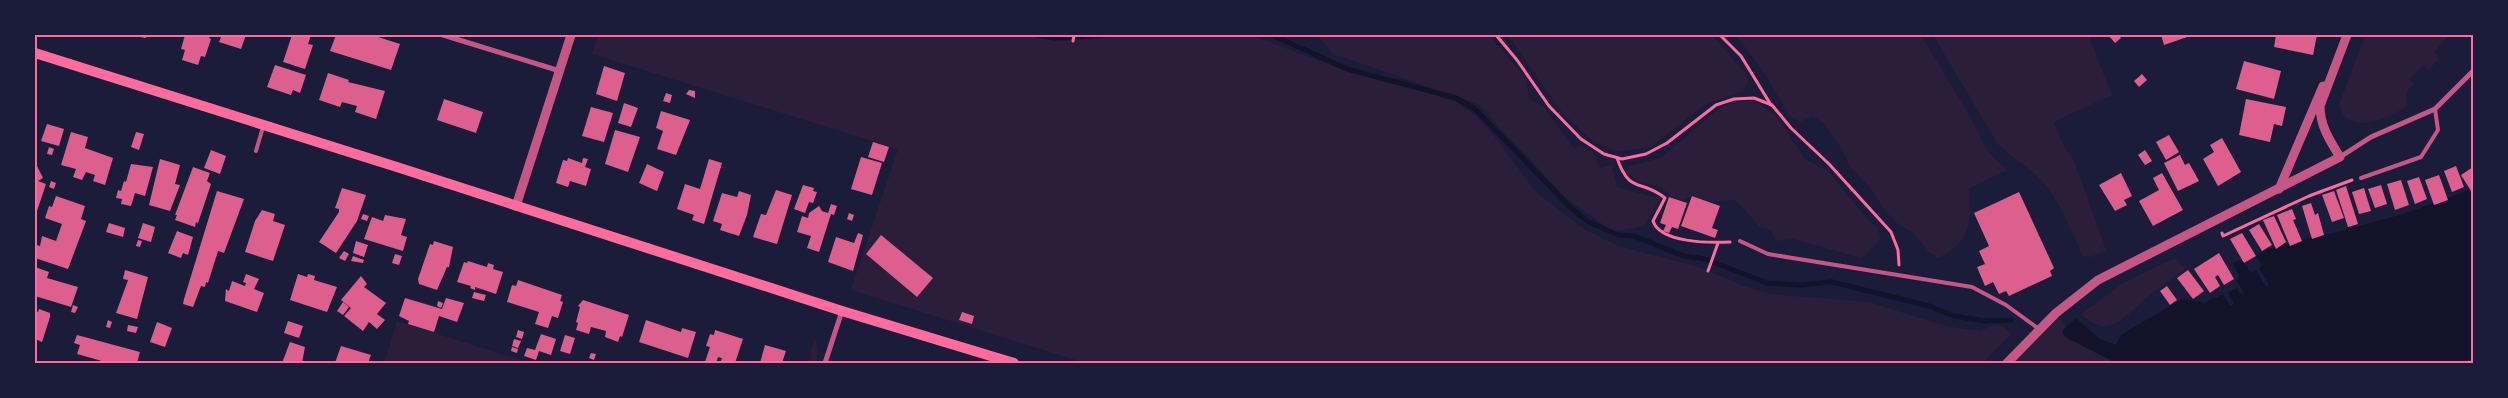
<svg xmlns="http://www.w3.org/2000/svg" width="2508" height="398" viewBox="0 0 2508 398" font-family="'Noto Sans',sans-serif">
	<rect width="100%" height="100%" fill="#1b1b3a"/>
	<!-- green -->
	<g fill="#2a1e3b">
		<polygon points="598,35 1020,35 1064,41 1140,35 1251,35 1343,70 1408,85 1456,102 1476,116 1494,136 1536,192 1584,229 1618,246 1699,267 1741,285 1770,294 1869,302 1946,326 1980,331 1994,325 2003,327 2011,334 1983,363 1085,363 851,290 898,149 592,54"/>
		<polygon points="1317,35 1489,35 1526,78 1529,99 1544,107 1574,149 1581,145 1595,155 1600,168 1612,164 1617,187 1660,199 1644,226 1613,232 1565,197 1478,104 1333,54"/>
		<polygon points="1508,35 1712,35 1747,75 1748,84 1743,91 1706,104 1650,147 1615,152 1593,141 1563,114"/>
		<path d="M1736 35H1921L1971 118 1988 152 2007 170 1969 189C1971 222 1972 242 1938 258L1928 251 1913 233 1898 224 1887 213 1870 188 1850 167 1841 147 1823 123 1813 116 1800 122 1790 116 1766 76Z"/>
		<path d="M1933 35H2088L2112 95 2054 122 2063 144 2074 161 2106 250 2091 257 2083 256C2072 233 2060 201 2042 181 2029 166 2010 158 1997 143Z"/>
		<path d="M2365 35H2449L2434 52 2438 59 2429 70 2423 65 2409 79 2414 84 2406 92 2407 106C2389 119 2348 137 2339 105Z"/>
		<polygon points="1756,101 1777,117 1806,160 1827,170 1869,221 1878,228 1881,239 1862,258 1793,239 1775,241 1772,231 1759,226 1735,200 1712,202 1692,195 1683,200 1671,197 1660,186 1639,183 1626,171 1630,166 1661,158 1718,109 1732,102"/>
		<path d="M2175 258 2185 269C2172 279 2157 288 2145 299 2123 318 2109 340 2081 314L2125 282Z"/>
		<polygon points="2056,313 2066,327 2111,357 2116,363 2007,363"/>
		<polygon points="397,321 530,363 384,363"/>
		<polygon points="816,339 818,350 816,363 809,363 813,341"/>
	</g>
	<!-- water -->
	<polygon fill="#12122b" points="2473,189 2473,363 2116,363 2065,337 2062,331 2076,318 2100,339 2116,345 2121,335 2182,299 2205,303 2232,288 2239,276 2233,263 2285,243 2330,234 2403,214"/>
	<!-- pier -->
	<g fill="#1b1b3a">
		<polygon points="2256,256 2262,266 2259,268 2269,285 2266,287 2256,270 2251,273 2244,263"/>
		<polygon points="2235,278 2244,293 2241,295 2237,288 2228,293 2234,304 2230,306 2223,294 2214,299 2212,296 2230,286"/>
	</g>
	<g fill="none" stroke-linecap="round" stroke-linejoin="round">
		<!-- stream -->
		<g stroke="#12122b" stroke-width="5">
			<polyline points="1038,35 1054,38 1103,35"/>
			<polyline points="1272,35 1347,69 1456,98 1475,109 1569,206 1587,221 1618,235 1634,236 1684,256 1705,259 1767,283 1800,285 1832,282 1929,306 1954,316 1985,321 2011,320"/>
		</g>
	</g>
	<!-- building -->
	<g fill="#dd5f8e">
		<polygon points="128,35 147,35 146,38"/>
		<polygon points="185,35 210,35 209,38 211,39 205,57 201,56 198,65 182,60 185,50 181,49"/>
		<polygon points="222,35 246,35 241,49 219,42"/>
		<polygon points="292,35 311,35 308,44 313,45 305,69 283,62"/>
		<polygon points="336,35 379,35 378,37 400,44 391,70 330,51"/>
		<polygon points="2110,35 2118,35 2121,38 2115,43 2109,36"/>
		<polygon points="2161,35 2193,35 2164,45"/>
		<polygon points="2276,35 2317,35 2313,55 2274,47"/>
		<polygon points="2244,61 2281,71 2274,99 2236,89"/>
		<polygon points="275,65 306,75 300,93 293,90 291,95 267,87"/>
		<polygon points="604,66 625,73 617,101 596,94"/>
		<polygon points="328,73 349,80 348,82 385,91 376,119 355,112 357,106 342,102 340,107 319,100"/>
		<polygon points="2142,74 2147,80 2139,87 2134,81"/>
		<polygon points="689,90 695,91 695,98 686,94"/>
		<polygon points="666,93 672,95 670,103 663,101"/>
		<polygon points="444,99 483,112 476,133 437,120"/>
		<polygon points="2246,99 2286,107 2282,126 2274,124 2270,142 2239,135"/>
		<polygon points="624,103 638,108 631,127 618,123"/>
		<polygon points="591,107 613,113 604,142 582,136"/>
		<polygon points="661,111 690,120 676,155 657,149 663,131 656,128"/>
		<polygon points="47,124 64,129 59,146 41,141"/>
		<polygon points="615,130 640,137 628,172 605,164"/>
		<polygon points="71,132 88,137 85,148 113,158 105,185 93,181 95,175 86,172 82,180 73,177 76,169 61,165"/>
		<polygon points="136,132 144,134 139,150 131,147"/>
		<polygon points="2169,135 2179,152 2166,160 2156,142"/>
		<polygon points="2222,138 2241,172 2218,186 2203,159 2214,152 2210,145"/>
		<polygon points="873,142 889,147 884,162 868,157"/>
		<polygon points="49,147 54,149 52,155 47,154"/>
		<polygon points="211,150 226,156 220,174 204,168"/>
		<polygon points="2145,150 2152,161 2145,165 2138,155"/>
		<polygon points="2180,155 2185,165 2189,163 2199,181 2178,191 2164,163"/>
		<polygon points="861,157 882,163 872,195 851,189"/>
		<polygon points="568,158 582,163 583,158 588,159 585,167 591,169 586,186 570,181 568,187 556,183 563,160 567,161"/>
		<polygon points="160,159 180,165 175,184 180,185 170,211 149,205"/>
		<polygon points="709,159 722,163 704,224 692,220 694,215 677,209 685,184 700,189"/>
		<polygon points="131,164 153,167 145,196 135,193 131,206 121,204 122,199 116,198 118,190 121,191 124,181 126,182"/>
		<polygon points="647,164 664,172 657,191 639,183"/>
		<polygon points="37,166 43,178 38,181 46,184 37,211 35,210"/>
		<polygon points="2456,166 2464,187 2452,192 2444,171"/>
		<polygon points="193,167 210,173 207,181 211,184 198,223 196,222 195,227 175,220 177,215 175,215"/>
		<polygon points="2473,167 2473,190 2471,191 2461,175"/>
		<polygon points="2121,173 2132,196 2124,200 2127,205 2115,211 2099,185"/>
		<polygon points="2162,173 2183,210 2153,226 2139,201 2159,190 2153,178"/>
		<polygon points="2439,175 2448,200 2434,205 2425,180"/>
		<polygon points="2419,177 2427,199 2415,204 2407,181"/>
		<polygon points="2401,180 2409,205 2395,210 2387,184"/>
		<polygon points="51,181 56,183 54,189 49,187"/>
		<polygon points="803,185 814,188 813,191 817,192 813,203 809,202 805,213 794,209"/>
		<polygon points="2381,185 2387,204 2375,208 2368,189"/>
		<polygon points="2346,186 2358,224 2348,227 2336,190"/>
		<polygon points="342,188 366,195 357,221 336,253 319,242 339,212 339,209 335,208"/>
		<polygon points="2364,188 2371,211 2359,214 2352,192"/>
		<polygon points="776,190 792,195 777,244 753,237 761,214 766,215"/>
		<polygon points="217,191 244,199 224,253 218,251 208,283 206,282 205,287 201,286 193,307 183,304 184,299"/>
		<polygon points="739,191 751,195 747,215 739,236 720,230 722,224 713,221 722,193 737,197"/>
		<polygon points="2334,191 2344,218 2332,222 2322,195"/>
		<polygon points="2019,192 2054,268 2050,271 2052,276 2009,296 2006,291 1999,294 1993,282 1985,286 1977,267 1985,264 1979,251 1989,246 1974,213"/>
		<polygon points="56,196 85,206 81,219 86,221 68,269 35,258 37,245 40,246 42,236 56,241 62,224 45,218 49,206 52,207"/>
		<polygon points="1692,196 1720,206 1712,228 1718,230 1715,238 1681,226"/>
		<polygon points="1669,197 1687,203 1678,229 1672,227 1669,233 1663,231 1666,225 1660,223"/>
		<polygon points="2311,203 2315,215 2318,213 2324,235 2312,239 2302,206"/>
		<polygon points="831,204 837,206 834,215 831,214 819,252 807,248 811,236 797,232 802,216 808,218 809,213 819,206 822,211 828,213"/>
		<polygon points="2292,209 2296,219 2293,220 2302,241 2290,246 2277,215"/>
		<polygon points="262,210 275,214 273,221 285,225 273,261 245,252 255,221"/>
		<polygon points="849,213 854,215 852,221 847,219"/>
		<polygon points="363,214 369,216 367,221 361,219"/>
		<polygon points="385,215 406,219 401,235 407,237 403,251 364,239 372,217 383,221"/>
		<polygon points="2274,216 2286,242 2276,249 2263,220"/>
		<polygon points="109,223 125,228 123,237 106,232"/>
		<polygon points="143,223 155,227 151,242 138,238"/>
		<polygon points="2259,224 2272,245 2262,251 2249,230"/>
		<polygon points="177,231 193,237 188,255 183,253 181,258 168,253"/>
		<polygon points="858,233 863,235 853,271 828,262 836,237 854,243"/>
		<polygon points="2242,233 2256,256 2244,263 2230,239"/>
		<polygon points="881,235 933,278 917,297 866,254"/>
		<polygon points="138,240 142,241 140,247 136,246"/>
		<polygon points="356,241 368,245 364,257 353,253"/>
		<polygon points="434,241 453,247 449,267 447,267 437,290 419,284 418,279 430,244 433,245"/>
		<polygon points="344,251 349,254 345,261 339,258"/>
		<polygon points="2219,253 2234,279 2224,285 2218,275 2215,277 2220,286 2210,293 2194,269"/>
		<polygon points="395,254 402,256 399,265 392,263"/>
		<polygon points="353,256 364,260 363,263 351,261"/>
		<polygon points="468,261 487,267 488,263 494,265 493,269 503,272 496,294 475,287 475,290 470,288 471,286 457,282 464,262 467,263"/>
		<polygon points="35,267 49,272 47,278 78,287 71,307 35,296"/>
		<polygon points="125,270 148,277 137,319 116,313 128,280 123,279"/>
		<polygon points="2188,270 2204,291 2193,299 2177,278"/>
		<polygon points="246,274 259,279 254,289 264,293 257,312 225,301 226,289 229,291 232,281 245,286 246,283 243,282"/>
		<polygon points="298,274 307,277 308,274 315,276 314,280 337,287 327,312 290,300"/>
		<polygon points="361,276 367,284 364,287 386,303 377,314 385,320 377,329 369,322 363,331 344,316 351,308 341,300"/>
		<polygon points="518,280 562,295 560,301 563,302 558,318 552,316 548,328 535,324 539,312 507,302 512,285 516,286"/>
		<polygon points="2167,286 2177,300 2170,305 2160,291"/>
		<polygon points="474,292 486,295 484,301 472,298"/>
		<polygon points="405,298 442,309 446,298 464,303 457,322 439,316 434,332 408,324 409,321 399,316"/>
		<polygon points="583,300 629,315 622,337 620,336 618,342 605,337 606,331 591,327 589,334 576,330 578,323 576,322 580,307 578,306"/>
		<polygon points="438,301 443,303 441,308 437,306"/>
		<polygon points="343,302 349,307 343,315 337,311"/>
		<polygon points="73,305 78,307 75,313 71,312"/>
		<polygon points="39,309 50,313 50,317 42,342 35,339 35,311 38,312"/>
		<polygon points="962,312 974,316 972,324 959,320"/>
		<polygon points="108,320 112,322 110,328 106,327"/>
		<polygon points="646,320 681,332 682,328 696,332 688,358 639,342"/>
		<polygon points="288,321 303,326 299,338 284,333"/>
		<polygon points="157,322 172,328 165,347 150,342"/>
		<polygon points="128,325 138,327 136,333 127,331"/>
		<polygon points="518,330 524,332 522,339 516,337"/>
		<polygon points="715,330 743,339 735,363 721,361 722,358 718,357 716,363 705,362 710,347 706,346 710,334 714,335"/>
		<polygon points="541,334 556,339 551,355 539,351 536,360 524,356 527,348 535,350"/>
		<polygon points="77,335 140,352 137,363 109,363 77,354 80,345 74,343"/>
		<polygon points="565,335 575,338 570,354 560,351"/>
		<polygon points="514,339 521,341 518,348 512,346"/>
		<polygon points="290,342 305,347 302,363 282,363"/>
		<polygon points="765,345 786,351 782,363 760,363"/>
		<polygon points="341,346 371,355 368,363 335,363"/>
		<polygon points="512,347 518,349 517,353 511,351"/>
		<polygon points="591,353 596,354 594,360 589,358"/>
	</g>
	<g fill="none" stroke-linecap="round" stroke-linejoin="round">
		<!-- path -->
		<g stroke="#ff6b9d" stroke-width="3">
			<polyline points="1496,35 1517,60 1549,106 1581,139 1604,154 1622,159 1646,154 1667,143 1716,105 1734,99 1754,98 1772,105 1791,128 1829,164 1891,232 1898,250 1899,265"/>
			<polyline points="1720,35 1741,56 1771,105"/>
			<polyline points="1073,41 1074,35"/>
			<path d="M1617 158C1630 195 1640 178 1665 198L1653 221C1660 243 1710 243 1730 242"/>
			<polyline points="2222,233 2223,236 2309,196 2352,180"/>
			<polyline points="1708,271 1718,243"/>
		</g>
		<!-- service -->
		<g stroke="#c65784" stroke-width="4">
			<polyline points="256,151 263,127"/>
			<polyline points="2361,178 2421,157 2438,130 2435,109"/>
			<polyline points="1740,241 1768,254 1972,287 2006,305 2039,329"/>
		</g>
		<!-- minor -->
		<g stroke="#c65784" stroke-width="5">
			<polyline points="443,35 560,71"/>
			<polyline points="2340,157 2371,137 2435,109 2473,71"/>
			<polyline points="825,363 842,311"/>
		</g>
		<!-- tertiary -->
		<g stroke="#c65784" stroke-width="9">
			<polyline points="2279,189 2323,86"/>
			<polyline points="516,206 571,35"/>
			<path d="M2007 363 2056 313 2098 280 2340 157C2330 141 2320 126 2320 106L2347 35"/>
		</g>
		<!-- secondary -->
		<polyline stroke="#ff6b9d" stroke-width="10" points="35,53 400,168 842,311 1014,363"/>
	</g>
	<!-- border -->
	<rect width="2508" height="398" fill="none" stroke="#1b1b3a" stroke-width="72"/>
	<rect x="36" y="36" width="2436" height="326" fill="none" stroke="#ff6b9d" stroke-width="2"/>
</svg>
